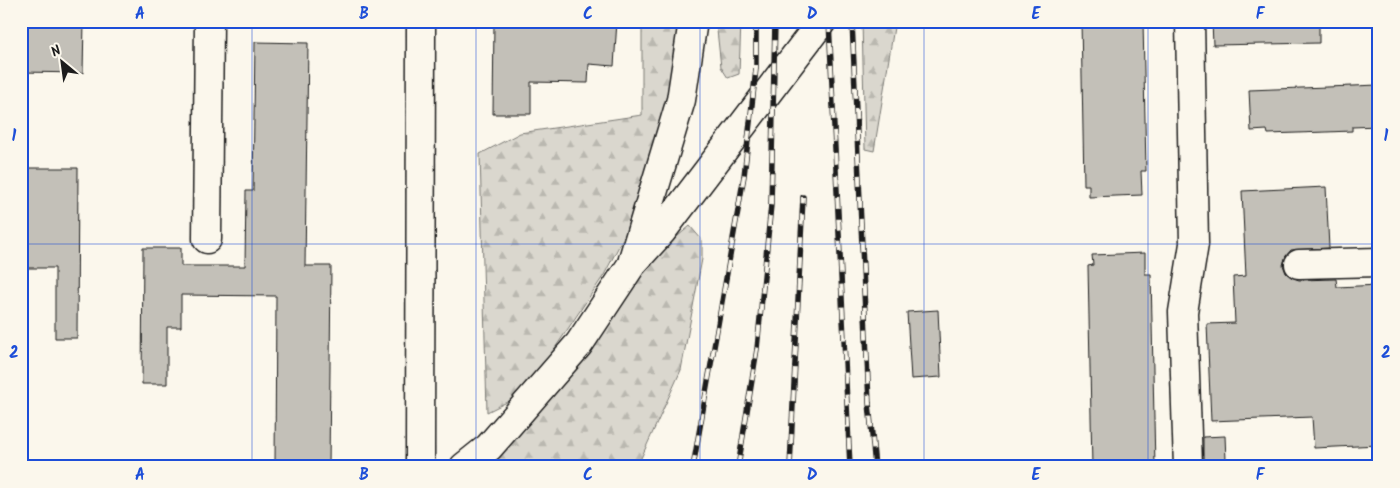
<svg xmlns="http://www.w3.org/2000/svg" width="1400" height="488" viewBox="0 0 1400 488" font-family="Kalam,sans-serif">
	<defs>
		<pattern id="forest-firs" width="22" height="20" patternUnits="userSpaceOnUse" patternTransform="scale(1.25)"><rect width="22" height="20" fill="#dad7ce"/><path d="M5 1l3.5 6h-7zM16 11l3.5 6h-7z" fill="#bab8b0"/></pattern>
	</defs>
	<rect width="100%" height="100%" fill="#fbf7ec"/>
	<filter id="ink" filterUnits="userSpaceOnUse"><feTurbulence type="fractalNoise" baseFrequency=".02" numOctaves="2"/><feDisplacementMap in="SourceGraphic" scale="10" xChannelSelector="R" yChannelSelector="G"/><feConvolveMatrix kernelMatrix="1 2 1 2 8 2 1 2 1" color-interpolation-filters="sRGB"/></filter>
	<g filter="url(#ink)">
		<!-- forest -->
		<g fill="url(#forest-firs)" stroke="#7b7a75">
			<polygon points="642,21 683,21 674,96 633,219 604,275 553,351 515,398 487,412 480,154 520,133 642,115"/>
			<polygon points="716,21 741,21 739,74 728,78 721,67"/>
			<polygon points="862,21 895,21 874,151 865,149"/>
			<polygon points="690,226 702,240 702,259 681,370 637,467 483,467 655,255"/>
		</g>
		<!-- building -->
		<g fill="#c3c0b8" stroke="#1c1c1c">
			<polygon points="21,21 84,21 83,73 21,72"/>
			<polygon points="494,21 617,21 614,66 589,64 588,83 531,82 531,114 493,114"/>
			<polygon points="1081,21 1143,21 1146,171 1141,171 1142,195 1089,197 1089,185 1084,185"/>
			<polygon points="1212,21 1319,21 1319,43 1213,45"/>
			<polygon points="255,42 308,43 305,266 331,266 329,467 275,467 276,296 181,295 181,327 167,327 167,384 142,384 143,248 181,248 181,266 245,266 246,191 253,191"/>
			<polygon points="1379,85 1379,126 1352,127 1352,131 1326,132 1268,134 1267,130 1251,131 1249,90"/>
			<polygon points="21,168 78,168 77,338 55,338 55,268 21,268"/>
			<polygon points="1326,187 1329,248 1291,250 1286,256 1283,265 1286,273 1291,277 1299,280 1336,279 1337,287 1379,285 1379,445 1314,448 1312,417 1211,421 1207,324 1235,323 1233,277 1246,276 1242,191"/>
			<polygon points="1145,253 1145,274 1151,274 1155,467 1092,467 1088,266 1093,265 1092,255"/>
			<polygon points="938,310 941,377 911,379 907,312"/>
			<polygon points="1225,436 1226,460 1203,461 1203,437"/>
		</g>
		<g fill="none" stroke-linecap="round" stroke-linejoin="round">
			<!-- street casing -->
			<g stroke="#1c1c1c" stroke-width="31">
				<g id="street">
					<polyline points="207,239 209,21"/>
					<polyline points="633,259 681,100 693,21"/>
					<polyline points="1299,264 1379,262"/>
					<polyline points="464,467 489,447 579,344 632,264 662,231 822,21"/>
					<polyline points="1188,467 1183,312 1194,244 1190,21"/>
				</g>
			</g>
			<!-- primary casing -->
			<g stroke="#1c1c1c" stroke-width="31">
				<polyline id="primary" points="420,467 421,21"/>
			</g>
			<!-- street -->
			<use href="#street" stroke="#fbf7ec" stroke-width="28"/>
			<!-- primary -->
			<use href="#primary" stroke="#fbf7ec" stroke-width="28"/>
			<!-- rail casing -->
			<g stroke="#1c1c1c" stroke-width="5.5">
				<g id="rail">
					<polyline points="829,21 850,467"/>
					<polyline points="852,21 869,403 875,467"/>
					<polyline points="693,467 744,176 756,69 756,21"/>
					<polyline points="738,467 757,349 771,205 775,21"/>
					<polyline points="790,467 803,197"/>
				</g>
			</g>
			<!-- rail -->
			<use href="#rail" stroke="#fbf7ec" stroke-width="4" stroke-dasharray="11" stroke-linecap="butt"/>
		</g>
	</g>
	<!-- grid -->
	<path fill="none" stroke="#1d4ed8" stroke-width="1" stroke-opacity="0.55" d="M252 21V467M476 21V467M700 21V467M924 21V467M1148 21V467M21 244H1379"/>
	<!-- margin -->
	<rect width="1400" height="488" fill="none" stroke="#fbf7ec" stroke-width="55"/>
	<!-- north arrow -->
	<g transform="translate(62 62) rotate(331)" stroke="#fbf7ec" stroke-width="4" paint-order="stroke">
	<path d="M0-4L9 19L0 12L-9 19Z" fill="#1c1c1c"/>
	<text y="-8" font-size="14" font-weight="bold" text-anchor="middle" fill="#1c1c1c">N</text>
	</g>
	<rect x="28" y="28" width="1344" height="432" fill="none" stroke="#1d4ed8" stroke-width="2"/>
	<g font-size="16" text-anchor="middle" font-weight="bold" fill="#1d4ed8">
		<text x="140" y="19">A</text>
		<text x="364" y="19">B</text>
		<text x="588" y="19">C</text>
		<text x="812" y="19">D</text>
		<text x="1036" y="19">E</text>
		<text x="1260" y="19">F</text>
		<text x="14" y="141">1</text>
		<text x="1386" y="141">1</text>
		<text x="14" y="358">2</text>
		<text x="1386" y="358">2</text>
		<text x="140" y="480">A</text>
		<text x="364" y="480">B</text>
		<text x="588" y="480">C</text>
		<text x="812" y="480">D</text>
		<text x="1036" y="480">E</text>
		<text x="1260" y="480">F</text>
	</g>
</svg>
